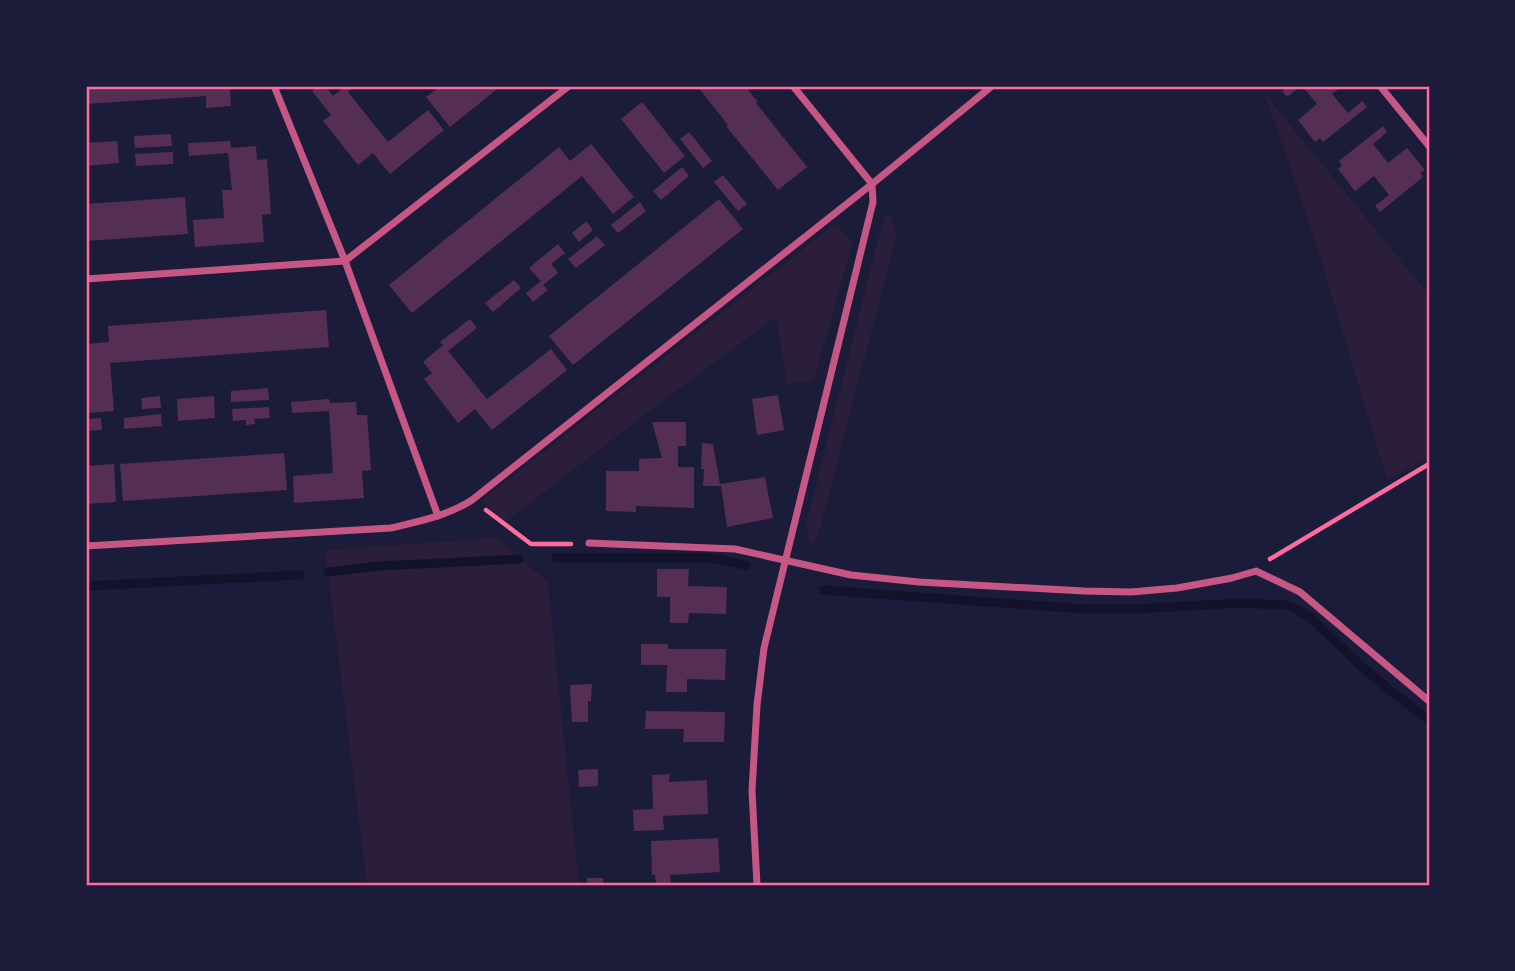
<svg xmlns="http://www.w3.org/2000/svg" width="1515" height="971" viewBox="0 0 1515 971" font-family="'Archivo Narrow',sans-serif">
	<rect width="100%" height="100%" fill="#1b1b3a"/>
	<!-- green -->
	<g fill="#2a1e3b">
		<polygon points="1265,94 1429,295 1429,459 1387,479 1316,244"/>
		<polygon points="888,211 897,234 819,532 811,548 806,526 879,236"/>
		<polygon points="835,224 853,241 814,381 787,384 776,317 668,397 504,523 482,500"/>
		<polygon points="496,538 548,582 579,885 367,885 325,550"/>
	</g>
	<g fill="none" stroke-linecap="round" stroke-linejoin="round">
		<!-- stream -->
		<g stroke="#12122b" stroke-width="9">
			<polyline points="556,558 709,558 746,565"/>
			<polyline points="328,572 379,566 519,559"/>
			<polyline points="86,586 300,575"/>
			<polyline points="824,590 1084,609 1135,609 1241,603 1286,605 1297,609 1311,618 1360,665 1391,691 1429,720"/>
		</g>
	</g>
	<!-- building -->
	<g fill="#542f53">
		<polygon points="86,86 230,86 231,106 206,108 206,96 86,104"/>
		<polygon points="318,86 325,86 333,96 344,87 343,86 356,86 348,92 388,142 428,110 444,130 390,174 373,153 358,165 323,121 331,115 312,91"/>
		<polygon points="441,86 501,86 450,127 426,97"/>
		<polygon points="697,86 745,86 758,102 756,103 807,167 778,190 726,126 728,125"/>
		<polygon points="1289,86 1301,86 1287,97 1282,91"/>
		<polygon points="1302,86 1342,86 1332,94 1348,113 1362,101 1367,107 1323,142 1320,138 1315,142 1298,120 1317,104"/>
		<polygon points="642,102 685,156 664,173 621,119"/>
		<polygon points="1383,126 1387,132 1373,144 1388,163 1407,148 1425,170 1420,173 1423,177 1380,212 1375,206 1389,195 1374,176 1355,191 1338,169 1342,165 1339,161"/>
		<polygon points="689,132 712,161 703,168 680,139"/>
		<polygon points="171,134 172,146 135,148 134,136"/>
		<polygon points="117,141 119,163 86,166 86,143"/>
		<polygon points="230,141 231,148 256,146 257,160 267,159 271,214 262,215 264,242 195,247 193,220 224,218 222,190 232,190 228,153 189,156 188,143"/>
		<polygon points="591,144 634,197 613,214 582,176 412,313 389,285 559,147 570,161"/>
		<polygon points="173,152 173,164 136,166 135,154"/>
		<polygon points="682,167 689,176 661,200 653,191"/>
		<polygon points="723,175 747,204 738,211 714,182"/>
		<polygon points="185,197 188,234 86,241 86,204"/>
		<polygon points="719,199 743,229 573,365 549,336"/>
		<polygon points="640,202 646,211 618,233 611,225"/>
		<polygon points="586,221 593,230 579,242 572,233"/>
		<polygon points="597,236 605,245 576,268 568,259"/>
		<polygon points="558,244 565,253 551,264 558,273 543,285 548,290 533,302 526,293 541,281 529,268"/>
		<polygon points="514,280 521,288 493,312 485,303"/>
		<polygon points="326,310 329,347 110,363 114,411 87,413 86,344 109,342 108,326"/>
		<polygon points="470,319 477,328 448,351 487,399 551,349 567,370 492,430 475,409 458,423 424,379 432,373 423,362 443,345 440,342"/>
		<polygon points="268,388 269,400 231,402 231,391"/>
		<polygon points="778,395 784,430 757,435 752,399"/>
		<polygon points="160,396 161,408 142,409 141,398"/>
		<polygon points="214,396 215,418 178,421 177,399"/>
		<polygon points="329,399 330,403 356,402 357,415 367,415 371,470 362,471 364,498 294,503 293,476 333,473 329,411 292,413 291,402"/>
		<polygon points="269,407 270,418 254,419 255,424 246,425 246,420 233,421 232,409"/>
		<polygon points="161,414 162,426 124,429 124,418"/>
		<polygon points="101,418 102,430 86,431 86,419"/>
		<polygon points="652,422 686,422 686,446 678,446 678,467 694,467 694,508 636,506 636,512 606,511 606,471 639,471 639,459 662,458"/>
		<polygon points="702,443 713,444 720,484 765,477 773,518 727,527 721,486 703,486 704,469 701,469"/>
		<polygon points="284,453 287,490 123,501 120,464"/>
		<polygon points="114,464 116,502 86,504 86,466"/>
		<polygon points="657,569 689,569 688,586 727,587 726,614 689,613 688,623 670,623 670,597 657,597"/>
		<polygon points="641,644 668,644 668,649 726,649 725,680 687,679 687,692 666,692 667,665 641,665"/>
		<polygon points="592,684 591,701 588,701 588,722 572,722 570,685"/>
		<polygon points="646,711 725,712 724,742 683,742 684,729 645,729"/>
		<polygon points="598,769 598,786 579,787 578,770"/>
		<polygon points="670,774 669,782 707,780 708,814 663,816 664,830 634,831 633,810 653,809 652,775"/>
		<polygon points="718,838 720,872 670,875 671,885 656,885 655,875 652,875 651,841"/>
		<polygon points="587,878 603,878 604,885 587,885"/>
	</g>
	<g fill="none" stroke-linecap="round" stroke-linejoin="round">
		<!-- path -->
		<g stroke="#ff6b9d" stroke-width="4.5">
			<polyline points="486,510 531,544 571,544"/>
			<polyline points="1270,559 1429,464"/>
		</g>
		<!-- minor -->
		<g stroke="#c65784" stroke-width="7">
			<polyline points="274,86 345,261 438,516"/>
			<polyline points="1380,86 1429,146"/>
			<polyline points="86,279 345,261 569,86"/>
			<polyline points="589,543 735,549 851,575 919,582 1084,591 1131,592 1177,588 1232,578 1256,571 1300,592 1429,701"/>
			<path d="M86 546 391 528C420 521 447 516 472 500L872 184 992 86"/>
			<polyline points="757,885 752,791 757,705 764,648 873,202 872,184 793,86"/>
		</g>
	</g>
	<!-- border -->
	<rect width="1515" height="971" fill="none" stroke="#1b1b3a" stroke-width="175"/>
	<rect x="88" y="88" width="1340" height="796" fill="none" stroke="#ff6b9d" stroke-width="2.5"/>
</svg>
